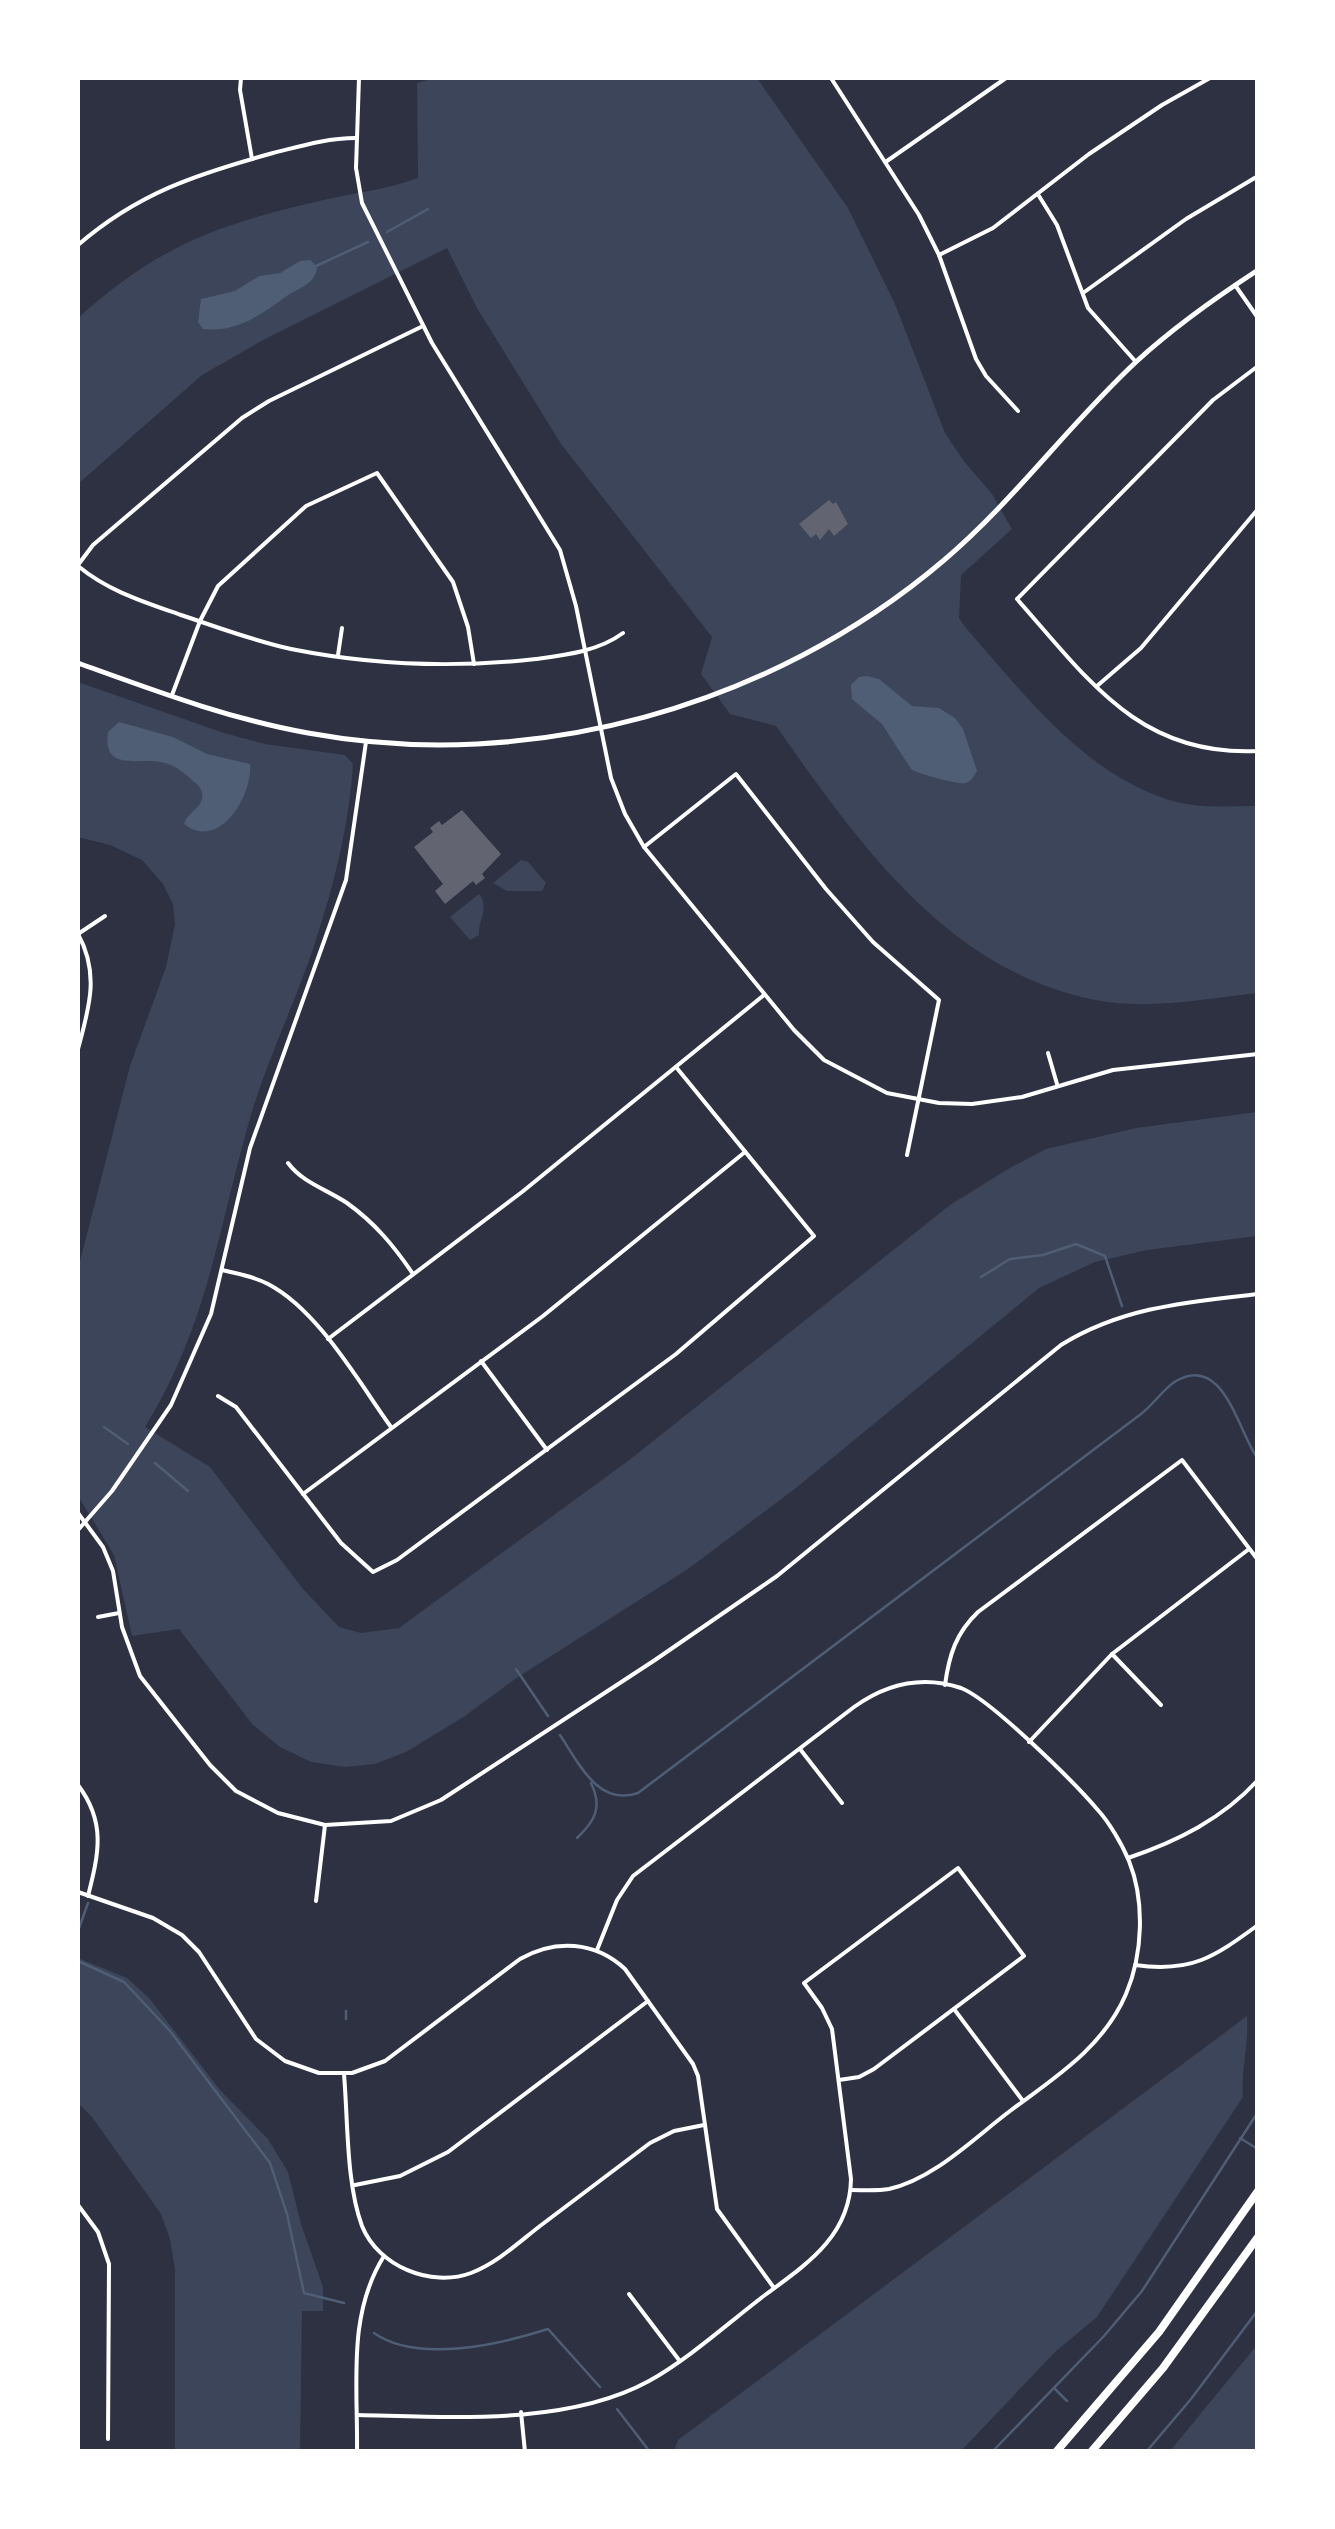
<svg xmlns="http://www.w3.org/2000/svg" width="1335" height="2529" viewBox="0 0 1335 2529" font-family="Poppins,sans-serif">
	<rect width="100%" height="100%" fill="#2d3142"/>
	<!-- green -->
	<g fill="#3c4559">
		<path d="M433 78H757L848 208 895 304 945 433 963 460 992 494 1012 529 961 575 959 618 965 627C1023 692 1080 770 1166 799 1195 809 1228 806 1257 806V993C1204 999 1144 1011 1090 999 945 968 857 841 776 726L730 714 701 674 712 637 561 444 477 308 447 248 265 339 202 375 78 484V318C158 246 216 225 319 201 352 193 386 190 418 178L417 83Z"/>
		<path d="M78 682 224 733 265 744 345 755 353 764C349 827 333 889 313 949 295 1002 271 1052 254 1105 219 1220 211 1320 145 1427L210 1467 303 1589 339 1627 361 1633 399 1628 628 1461 950 1205 1008 1169 1046 1149 1136 1128 1257 1112V1236L1147 1250 1095 1262 1039 1288 796 1488 688 1569 515 1679 465 1716 406 1752 375 1764 345 1767 311 1762 280 1747 253 1725 179 1629 132 1636 114 1555 78 1496V1269L130 1066 166 967 175 924 173 904 163 884 142 860 110 845 78 837Z"/>
		<polygon points="521,860 528,862 546,883 542,891 507,891 493,883"/>
		<path d="M479 894C490 908 478 920 479 935L470 940 450 917Z"/>
		<polygon points="78,1958 127,1978 149,1998 220,2090 268,2139 288,2172 301,2224 323,2287 323,2311 302,2311 300,2451 175,2451 175,2270 170,2239 161,2214 92,2117 78,2103"/>
		<path d="M1247 2016C1249 2045 1241 2069 1243 2097L1097 2317 1055 2352 961 2451H674L678 2440Z"/>
		<polygon points="1257,2345 1257,2451 1170,2451"/>
	</g>
	<!-- water -->
	<g fill="#4f5d75">
		<path d="M310 260 317 266C316 285 299 287 284 298 261 315 235 333 203 329L198 322 201 299 235 291 259 276 280 273 300 261Z"/>
		<path d="M867 676 879 679 912 706 939 708 955 718 963 729 977 771C974 776 972 781 966 783 959 785 918 774 911 769L882 724 852 699 851 685 859 677Z"/>
		<path d="M119 722 173 737 207 754 250 764C253 795 220 852 184 824 187 813 199 810 202 799 204 790 198 785 192 780 183 772 176 766 165 763 140 756 102 774 108 732Z"/>
	</g>
	<g fill="none" stroke-linecap="round" stroke-linejoin="round">
		<!-- stream -->
		<g stroke="#4f5d75" stroke-width="2.5">
			<polyline points="387,232 428,209"/>
			<polyline points="316,266 368,242"/>
			<polyline points="981,1277 1010,1259 1043,1255 1076,1244 1105,1256 1122,1306"/>
			<polyline points="104,1427 128,1444"/>
			<polyline points="155,1463 188,1491"/>
			<polyline points="516,1669 548,1716"/>
			<path d="M560 1735C578 1762 598 1807 638 1793L1141 1414C1154 1404 1163 1389 1176 1381 1224 1353 1238 1432 1258 1459"/>
			<path d="M577 1838C595 1821 603 1807 591 1783"/>
			<polyline points="78,1931 88,1903"/>
			<polyline points="78,1961 124,1982 170,2031 270,2163 287,2214 304,2293 344,2303"/>
			<polyline points="346,2019 346,2011"/>
			<polyline points="1240,2138 1256,2148"/>
			<path d="M374 2333C418 2364 501 2344 548 2329L600 2387"/>
			<polyline points="1054,2388 1067,2401"/>
			<polyline points="617,2409 650,2452"/>
			<polyline points="1124,2451 1124,2452"/>
			<polyline points="992,2452 1104,2336 1142,2291 1258,2112"/>
			<polyline points="1146,2452 1191,2399 1258,2310"/>
		</g>
	</g>
	<!-- building -->
	<g fill="#626471">
		<polygon points="829,500 833,504 836,502 848,524 834,536 829,529 820,540 816,534 811,538 799,524"/>
		<polygon points="462,810 501,854 482,874 485,878 476,885 473,881 445,904 435,891 443,884 414,847 433,832 430,828 439,821 442,825"/>
	</g>
	<g fill="none" stroke-linecap="round" stroke-linejoin="round">
		<!-- minor -->
		<g stroke="#fff" stroke-width="4">
			<polyline points="241,78 240,90 252,159"/>
			<polyline points="359,78 356,168 362,203 432,343 560,550 576,606 611,778 625,814 644,847 794,1030 824,1060 887,1093 939,1103 972,1104 1022,1097 1113,1070 1258,1054"/>
			<polyline points="831,78 919,215 939,255 976,359 986,376 1018,411"/>
			<polyline points="887,161 1006,78"/>
			<polyline points="1039,196 1057,225 1088,308 1136,362"/>
			<path d="M78 245C138 193 197 174 273 153 301 146 327 138 356 138"/>
			<polyline points="939,255 993,228 1089,154 1162,105 1210,78"/>
			<polyline points="1235,285 1258,318"/>
			<polyline points="1083,293 1186,219 1258,176"/>
			<path d="M1258 366 1213 400 1017 599C1088 679 1139 757 1258 751"/>
			<polyline points="78,565 93,545 242,418 269,401 423,326"/>
			<path d="M78 566C108 591 144 602 181 615 217 627 254 641 291 649 371 665 455 668 536 659 566 655 599 651 623 633"/>
			<polyline points="338,655 342,628"/>
			<polyline points="1097,686 1141,648 1258,509"/>
			<polyline points="172,695 200,621 218,586 306,506 377,473 453,582 468,627 474,664"/>
			<polyline points="644,847 736,774 826,889 873,942 939,1000 907,1155"/>
			<path d="M78 934C100 974 89 1008 78 1049"/>
			<polyline points="78,934 105,916"/>
			<polyline points="1048,1053 1057,1084"/>
			<path d="M288 1163C303 1183 326 1189 347 1203 375 1223 394 1246 413 1274"/>
			<path d="M222 1270C238 1274 253 1276 268 1284 318 1310 358 1381 391 1427"/>
			<polyline points="328,1339 522,1192 764,995"/>
			<polyline points="481,1361 547,1450"/>
			<polyline points="218,1396 236,1407 341,1543 373,1572 397,1560 676,1354 814,1236 676,1067"/>
			<polyline points="303,1494 543,1316 745,1152"/>
			<path d="M78 1513 103 1547 113 1571 122 1627 140 1676 210 1765 236 1791 278 1813 325 1825 391 1821 441 1800 655 1660 777 1576 1061 1345C1122 1307 1188 1302 1258 1294"/>
			<polyline points="78,1530 112,1491 171,1405 211,1314 250,1148 346,880 366,742"/>
			<polyline points="98,1617 119,1613"/>
			<polyline points="1112,1654 1161,1705"/>
			<path d="M945 1685C949 1655 956 1633 978 1612L1182 1460 1258 1560"/>
			<polyline points="1029,1742 1112,1654 1249,1549"/>
			<polyline points="800,1749 842,1803"/>
			<path d="M78 1785C106 1822 99 1853 88 1896"/>
			<path d="M1128 1858C1178 1841 1222 1819 1258 1780"/>
			<path d="M78 1892 153 1918 182 1935 199 1952 256 2039 285 2061 319 2073H352L385 2061 520 1959C555 1939 595 1941 625 1969L693 2064 698 2076 717 2209 774 2288"/>
			<polyline points="316,1901 325,1825"/>
			<path d="M597 1950 617 1900 633 1876 854 1707C886 1684 922 1675 961 1688 990 1699 1074 1782 1097 1809 1109 1822 1122 1844 1129 1861 1145 1901 1143 1954 1126 1994 1103 2048 1054 2078 1010 2111 974 2138 934 2179 889 2189 877 2191 864 2190 851 2190"/>
			<path d="M1135 1965C1192 1973 1214 1957 1258 1925"/>
			<polyline points="954,2009 1023,2101"/>
			<path d="M344 2074C348 2120 346 2183 362 2226 378 2266 431 2288 471 2273 497 2263 518 2243 540 2226 577 2198 613 2171 650 2143L674 2131 704 2125"/>
			<polyline points="355,2185 400,2176 448,2152 648,2001"/>
			<polyline points="78,2205 98,2232 109,2264 108,2439"/>
			<polyline points="629,2294 679,2360"/>
			<polyline points="521,2412 525,2452"/>
			<path d="M358 2415C449 2417 567 2426 649 2381 690 2358 728 2323 765 2295 807 2264 850 2236 851 2179L832 2029 822 2008 804 1983 958 1868 1024 1956 874 2069 859 2077 839 2080"/>
			<path d="M357 2452C358 2384 347 2315 384 2256"/>
		</g>
		<!-- tertiary -->
		<path stroke="#fff" stroke-width="5" d="M78 663C153 690 229 719 308 733 531 774 771 707 943 561 1014 501 1069 424 1137 361 1174 327 1215 298 1258 270"/>
		<!-- motorway -->
		<g stroke="#fff" stroke-width="8">
			<polyline points="1056,2452 1159,2332 1258,2191"/>
			<polyline points="1091,2452 1163,2368 1258,2237"/>
		</g>
	</g>
	<!-- border -->
	<rect width="1335" height="2529" fill="none" stroke="#ffffff" stroke-width="160"/>
</svg>
